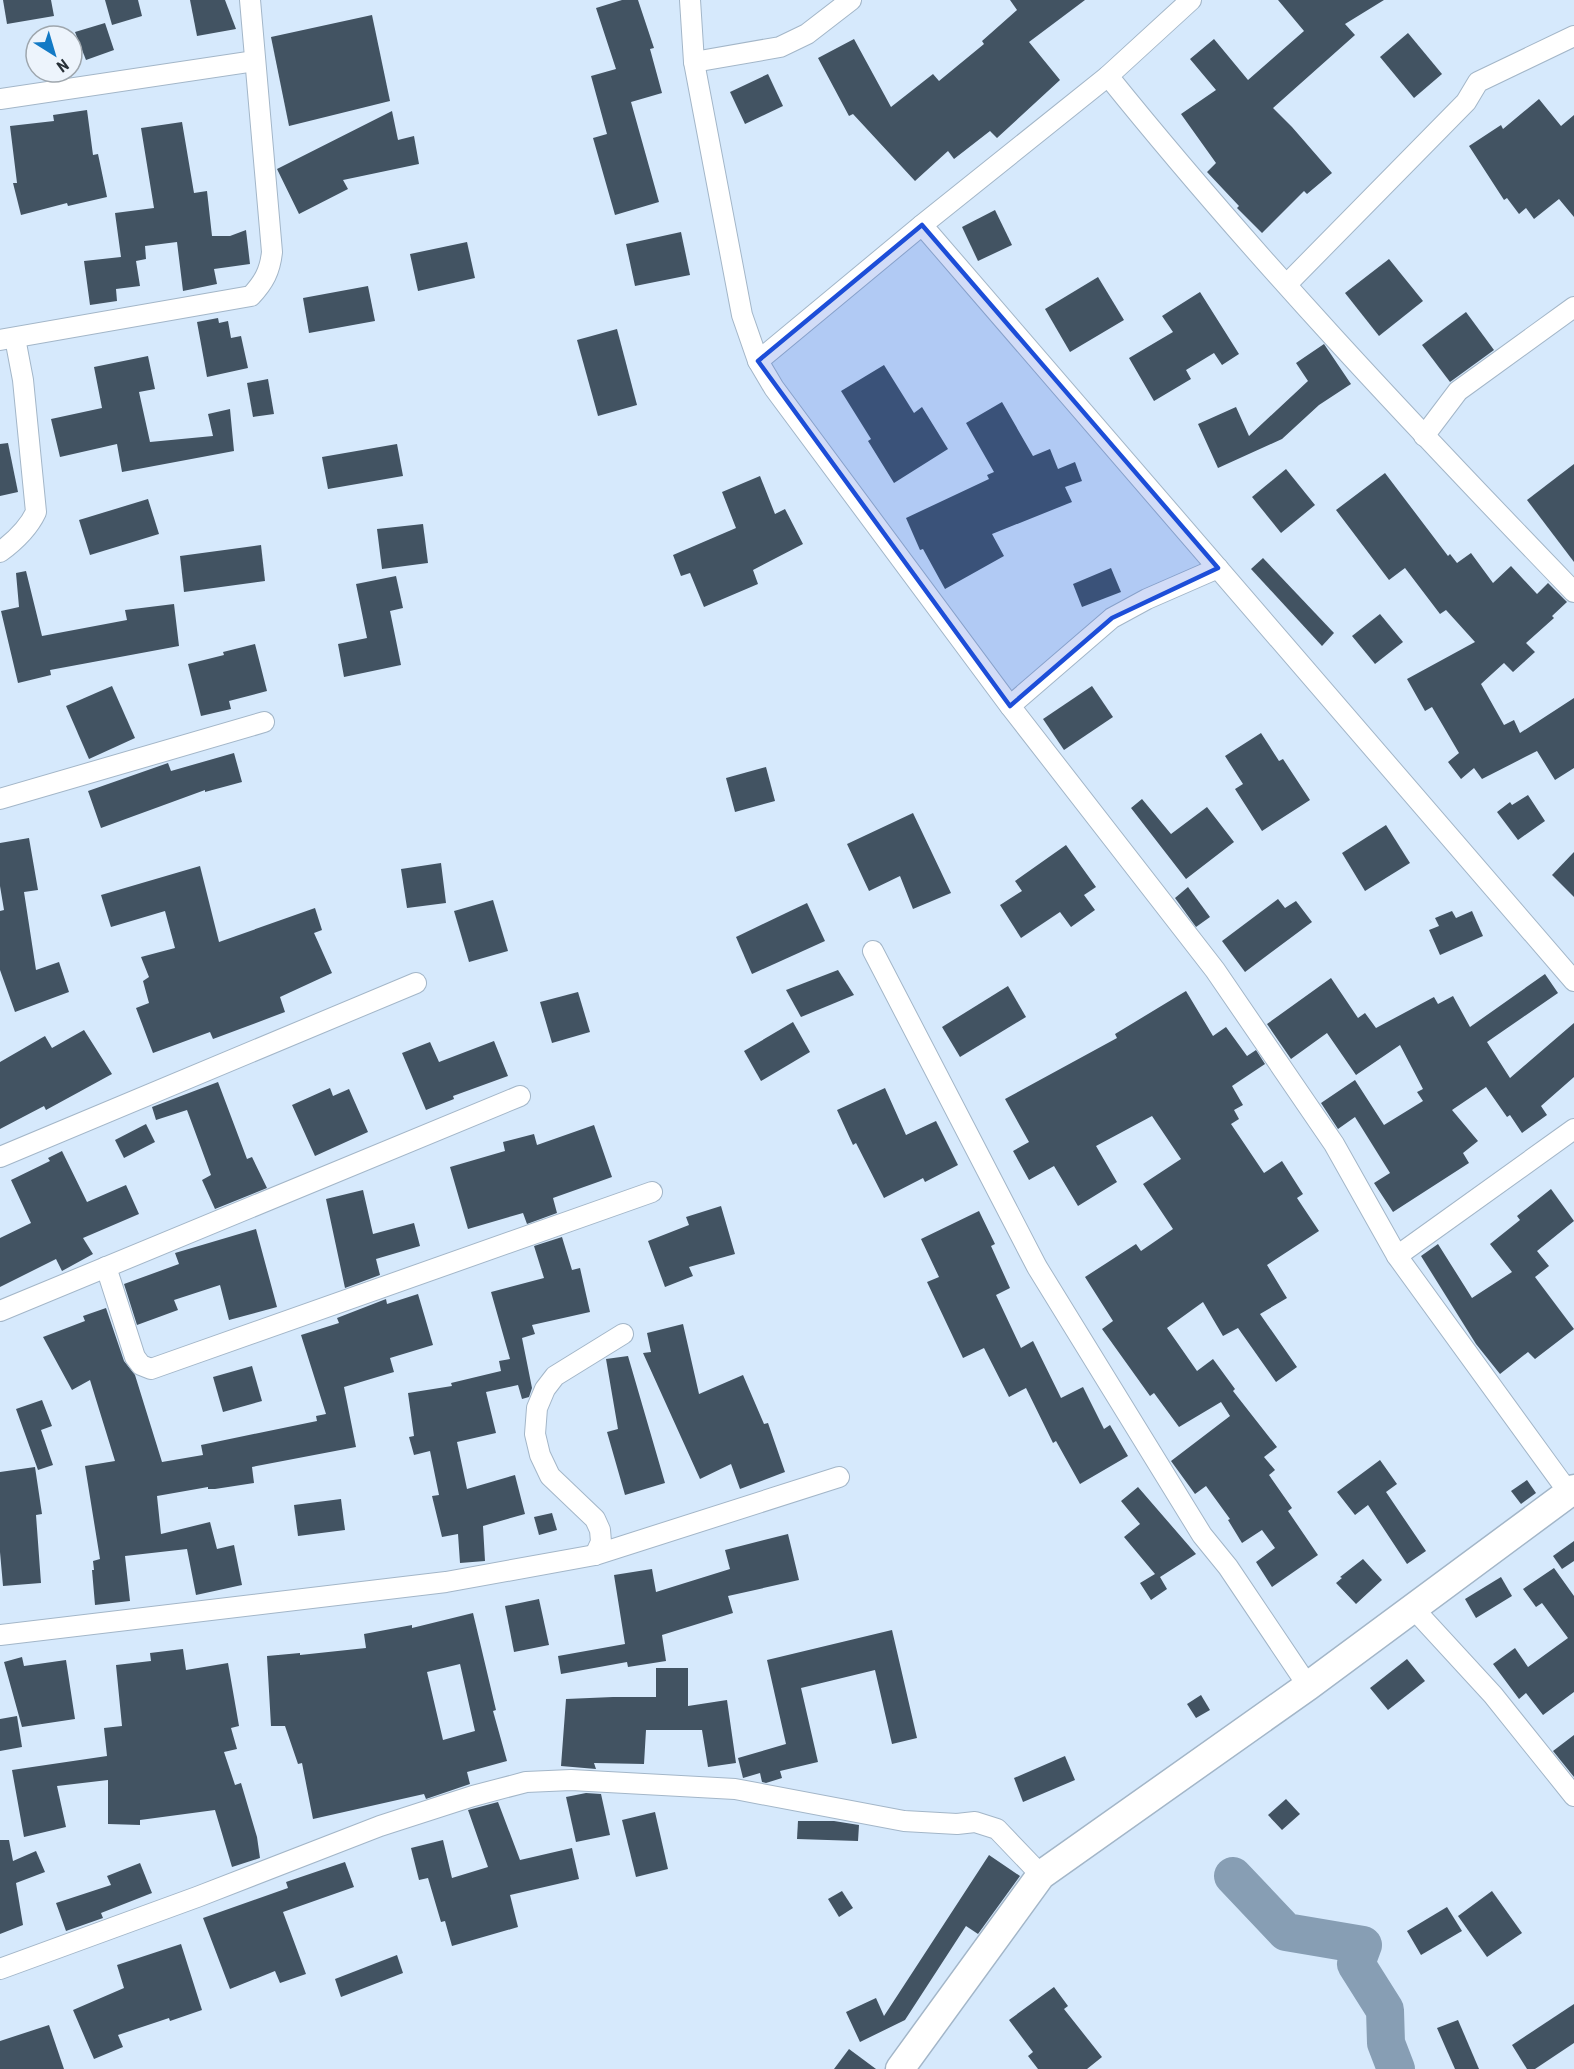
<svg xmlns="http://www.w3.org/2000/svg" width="1574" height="2069" viewBox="0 0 1574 2069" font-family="'Roboto Condensed',sans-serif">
	<rect width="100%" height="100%" fill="#d6e9fc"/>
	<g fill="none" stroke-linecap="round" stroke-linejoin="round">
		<!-- river -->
		<polyline stroke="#879eb4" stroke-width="38" points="1233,1876 1286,1932 1363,1945 1356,1964 1385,2010 1386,2043 1396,2069"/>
	</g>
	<!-- building -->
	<g fill="#425362" fill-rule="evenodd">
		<polygon points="3,0 51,0 54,16 7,24"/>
		<polygon points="105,0 138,0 142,16 112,25"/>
		<polygon points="190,0 225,0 236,29 197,36"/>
		<polygon points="622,0 638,0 654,48 650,49 662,93 631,102 659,202 615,215 593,138 607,134 591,76 616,69 596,8"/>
		<polygon points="1010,0 1085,0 1029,42 1060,80 997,138 990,131 954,159 948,151 915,181 853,114 849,116 818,58 854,39 891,107 933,74 939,81 984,44 982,41 1017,10"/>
		<polygon points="1278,0 1384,0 1345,24 1355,35 1273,108 1292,127 1332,173 1307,194 1304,191 1262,233 1237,208 1239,206 1207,172 1216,163 1181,114 1216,90 1190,59 1214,39 1248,80 1304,31"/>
		<polygon points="372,15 390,101 289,126 271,37"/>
		<polygon points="105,23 114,50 86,60 75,32"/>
		<polygon points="1408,33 1442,74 1414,98 1380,57"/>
		<polygon points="768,74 783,106 745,124 730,92"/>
		<polygon points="1539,99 1561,126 1574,115 1574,217 1559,199 1534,219 1526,208 1519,214 1507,198 1504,200 1469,146 1501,125 1503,129"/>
		<polygon points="87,110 93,155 98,154 107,197 68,206 67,203 21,215 13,183 17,183 10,126 54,121 53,115"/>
		<polygon points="392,111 398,140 414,136 419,164 343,180 348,189 299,214 277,169"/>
		<polygon points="182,122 194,193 207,191 212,236 230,236 246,230 250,264 214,269 217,284 183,291 177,242 145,246 146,259 136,261 140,286 116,289 117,301 90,305 84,261 121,257 115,213 154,208 141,128"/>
		<polygon points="995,210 1012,245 978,261 962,227"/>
		<polygon points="681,232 690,275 635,286 626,244"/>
		<polygon points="467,242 475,278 418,291 410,254"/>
		<polygon points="1389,259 1423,301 1379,336 1345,293"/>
		<polygon points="1098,277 1124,320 1070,352 1045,309"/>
		<polygon points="368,286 375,321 309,333 303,298"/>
		<polygon points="1200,292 1239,354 1222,365 1214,353 1186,370 1191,379 1154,401 1129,358 1173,332 1162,316"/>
		<polygon points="1466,312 1494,350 1450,382 1422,345"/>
		<polygon points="218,318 219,323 228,321 231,338 241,336 248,368 207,377 197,322"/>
		<polygon points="617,329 637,405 598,416 577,340"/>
		<polygon points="1324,344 1351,384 1319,405 1282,439 1218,468 1198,424 1236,407 1249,436 1308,381 1296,363"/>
		<polygon points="148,356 155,389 139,392 150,442 213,436 208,414 230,409 234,451 122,472 117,444 60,457 51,419 102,408 94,367"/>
		<polygon points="884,365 914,413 922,407 948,449 894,483 868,441 871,439 841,391"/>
		<polygon points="268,379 274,414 253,417 247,383"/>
		<polygon points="1002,402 1033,456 1050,449 1058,469 1075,462 1082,481 1065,487 1072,502 992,534 1004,556 945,589 923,549 920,550 906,518 989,479 987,475 994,472 966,423"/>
		<polygon points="8,443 18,492 0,496 0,444"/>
		<polygon points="397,444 403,476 328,489 322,457"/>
		<polygon points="1574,464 1574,562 1527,500"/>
		<polygon points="1286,469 1315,505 1281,533 1252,497"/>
		<polygon points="1385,473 1448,556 1450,554 1457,563 1471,553 1493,583 1511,566 1537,594 1548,583 1567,602 1552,616 1554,618 1526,643 1535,652 1513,672 1504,663 1481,684 1504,725 1514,720 1520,733 1574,698 1574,768 1555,780 1537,751 1482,779 1474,768 1461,779 1448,762 1459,753 1432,707 1425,711 1407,679 1475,642 1446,610 1440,614 1405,568 1389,580 1336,510"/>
		<polygon points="760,476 775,514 785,509 803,544 753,570 758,584 704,607 690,573 681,576 673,555 736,528 722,492"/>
		<polygon points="148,499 159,534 90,555 79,520"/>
		<polygon points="423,524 428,563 382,569 377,529"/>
		<polygon points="261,545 265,581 184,592 180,556"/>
		<polygon points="1263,558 1334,633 1322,646 1251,569"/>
		<polygon points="1111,568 1121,592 1082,607 1073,584"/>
		<polygon points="26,571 42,636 127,620 125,610 174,604 179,646 50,670 51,675 18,683 1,611 19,607 16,573"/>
		<polygon points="396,576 403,608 390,611 401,665 344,677 338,644 367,638 356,584"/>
		<polygon points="1380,614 1403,642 1375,664 1352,636"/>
		<polygon points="255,644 267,691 229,701 231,709 201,716 188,664 224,655 223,652"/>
		<polygon points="112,686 135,738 89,759 66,706"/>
		<polygon points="1092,686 1113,717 1064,750 1043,719"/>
		<polygon points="1261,733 1279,761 1283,759 1310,800 1262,831 1235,789 1243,784 1225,756"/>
		<polygon points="234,753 242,782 205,792 205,790 101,828 88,791 168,763 171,771"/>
		<polygon points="766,767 775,801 735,812 726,778"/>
		<polygon points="1528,795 1545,821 1518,840 1497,812 1510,802 1512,805"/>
		<polygon points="1142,799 1171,834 1207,807 1234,842 1186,879 1131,808"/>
		<polygon points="913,813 951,893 913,909 900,876 869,891 847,844"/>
		<polygon points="1386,825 1410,863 1365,891 1342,853"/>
		<polygon points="29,838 38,890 24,892 36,970 59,962 69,992 15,1012 0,970 0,911 4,910 0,886 0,843"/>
		<polygon points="1066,845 1096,887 1084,895 1095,910 1071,927 1060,912 1021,938 1000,905 1022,891 1015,881"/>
		<polygon points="1574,852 1574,897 1552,875"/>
		<polygon points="441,863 446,903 407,908 401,869"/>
		<polygon points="200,866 219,942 315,908 322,930 314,933 332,973 280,997 285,1012 213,1039 210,1032 153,1053 136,1008 149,1003 143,981 149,977 141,957 175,948 165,911 111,927 101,895"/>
		<polygon points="1188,887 1210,917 1196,927 1175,898"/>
		<polygon points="1278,899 1285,908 1296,901 1312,922 1245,972 1222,941"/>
		<polygon points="493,900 508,951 469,962 454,911"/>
		<polygon points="807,903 825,941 752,974 736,937"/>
		<polygon points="1452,911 1456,918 1472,911 1483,936 1440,955 1429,930 1439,926 1435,918"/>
		<polygon points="838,970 854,995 801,1017 786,990"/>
		<polygon points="1545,974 1558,993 1487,1042 1510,1078 1574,1023 1574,1077 1541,1106 1547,1115 1522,1133 1510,1115 1507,1117 1486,1087 1452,1110 1478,1141 1463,1153 1469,1163 1393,1212 1374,1183 1390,1173 1355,1117 1338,1129 1321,1103 1355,1080 1384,1125 1423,1101 1417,1092 1423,1089 1400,1045 1356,1075 1327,1033 1291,1059 1267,1024 1331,978 1358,1018 1365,1013 1376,1028 1434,997 1438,1004 1453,996 1470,1027"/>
		<polygon points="1008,986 1026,1017 960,1057 942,1027"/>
		<polygon points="1186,991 1213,1036 1226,1027 1247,1056 1256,1050 1265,1064 1232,1086 1243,1105 1234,1110 1239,1119 1231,1124 1264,1173 1282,1161 1303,1194 1297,1198 1319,1231 1267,1265 1287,1298 1260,1314 1297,1367 1276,1382 1238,1328 1223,1336 1203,1302 1167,1328 1197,1371 1213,1359 1235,1389 1233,1391 1277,1447 1264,1457 1275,1470 1269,1475 1292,1508 1288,1511 1318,1555 1272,1587 1256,1562 1275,1548 1262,1530 1242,1543 1228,1520 1230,1519 1206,1486 1195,1494 1171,1461 1230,1416 1221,1402 1179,1427 1154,1393 1150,1396 1102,1329 1113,1321 1085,1277 1136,1244 1141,1251 1173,1229 1143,1184 1181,1159 1152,1116 1096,1146 1117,1182 1078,1206 1054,1166 1029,1180 1013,1151 1029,1142 1005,1099 1117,1038 1115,1034"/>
		<polygon points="578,992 590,1032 552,1043 540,1002"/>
		<polygon points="793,1022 810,1052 761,1081 744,1051"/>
		<polygon points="84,1030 112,1074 46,1110 44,1106 0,1129 0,1062 45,1036 52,1048"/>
		<polygon points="494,1041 508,1076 453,1096 454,1099 426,1110 402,1053 430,1042 439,1062"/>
		<polygon points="218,1082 247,1159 252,1157 267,1188 215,1209 202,1180 211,1175 187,1110 156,1120 152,1107"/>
		<polygon points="330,1088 333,1096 349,1089 368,1132 315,1156 292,1105"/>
		<polygon points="885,1088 906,1135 936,1121 958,1165 925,1182 923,1178 884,1198 856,1143 853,1145 837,1110"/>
		<polygon points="146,1124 155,1142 124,1158 115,1140"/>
		<polygon points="594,1125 612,1177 553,1198 557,1213 527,1224 523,1213 468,1229 450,1167 505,1151 503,1142 534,1134 537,1145"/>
		<polygon points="62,1151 87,1202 126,1185 139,1214 83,1238 93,1254 62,1271 56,1259 0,1287 0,1238 31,1223 11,1180 50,1161 48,1158"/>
		<polygon points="1551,1189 1574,1221 1537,1251 1549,1266 1535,1277 1574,1329 1535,1359 1528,1352 1500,1374 1476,1344 1421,1256 1438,1244 1472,1298 1512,1272 1490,1244 1520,1220 1517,1216"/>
		<polygon points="363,1190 373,1234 414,1223 420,1246 376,1259 380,1275 345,1288 326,1199"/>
		<polygon points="721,1206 735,1254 689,1267 693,1276 665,1287 648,1241 689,1225 686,1217"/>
		<polygon points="979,1211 995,1244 991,1246 1010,1288 996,1295 1021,1348 1033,1341 1061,1398 1083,1387 1104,1429 1110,1425 1128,1456 1080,1484 1056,1441 1053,1443 1026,1388 1009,1397 984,1348 963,1358 927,1282 939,1277 921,1239"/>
		<polygon points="256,1229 277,1307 229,1320 220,1285 174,1300 178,1310 137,1325 124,1284 179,1264 175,1253"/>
		<polygon points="562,1237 572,1270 580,1268 590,1312 532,1325 535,1334 522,1338 532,1388 529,1397 522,1399 518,1385 486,1392 496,1433 457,1442 467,1489 515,1475 525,1514 483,1526 485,1561 460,1563 458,1534 442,1537 432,1496 439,1495 430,1451 414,1455 409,1437 414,1436 408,1393 452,1386 451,1383 501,1371 499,1361 510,1359 491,1292 544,1278 534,1246"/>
		<polygon points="418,1294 433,1345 390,1358 394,1372 344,1387 356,1447 252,1467 254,1483 215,1489 208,1489 208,1487 157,1496 161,1534 210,1522 217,1549 234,1545 242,1585 196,1595 187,1549 125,1556 130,1601 95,1605 92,1570 94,1570 93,1561 100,1559 85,1466 115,1461 90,1380 72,1390 43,1337 85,1321 83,1316 106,1308 124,1361 135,1375 162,1462 203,1455 201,1445 317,1421 316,1416 326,1414 301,1335 339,1323 337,1318 386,1299 387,1304"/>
		<polygon points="683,1324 699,1394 743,1375 764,1424 768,1423 785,1472 740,1489 731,1464 700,1479 643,1353 651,1352 647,1333"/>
		<polygon points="628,1356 665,1483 625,1495 607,1432 618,1429 606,1359"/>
		<polygon points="252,1366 262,1401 223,1412 213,1377"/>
		<polygon points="42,1400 52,1426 41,1430 53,1465 38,1470 16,1409"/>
		<polygon points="1380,1460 1397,1484 1386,1492 1426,1551 1407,1564 1368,1505 1355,1515 1337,1492"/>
		<polygon points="35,1467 42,1514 36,1515 41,1583 3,1586 0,1552 0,1472"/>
		<polygon points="1527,1480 1536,1493 1521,1504 1511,1491"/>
		<polygon points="1138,1487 1196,1554 1160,1577 1167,1589 1151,1600 1140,1583 1155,1574 1124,1537 1140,1524 1121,1501"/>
		<polygon points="341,1499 345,1530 298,1536 294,1505"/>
		<polygon points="552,1513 557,1530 539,1535 534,1517"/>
		<polygon points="788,1534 799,1580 728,1596 733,1613 662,1635 666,1661 628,1667 627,1662 561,1674 558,1656 625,1644 614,1575 652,1569 656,1592 730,1569 725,1550"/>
		<polygon points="1574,1541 1574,1561 1562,1569 1553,1556"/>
		<polygon points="1363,1559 1382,1580 1356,1604 1336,1583 1342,1578 1340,1577"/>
		<polygon points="1554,1568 1574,1596 1574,1692 1543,1715 1526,1693 1519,1699 1493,1664 1515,1648 1528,1667 1568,1638 1542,1603 1536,1607 1523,1589"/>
		<polygon points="1501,1577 1512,1596 1476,1618 1465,1599"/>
		<polygon points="539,1599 549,1645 514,1652 505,1606"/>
		<path d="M473 1613 496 1710 493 1711 507 1761 467 1772 470 1784 426 1799 424 1794 313 1819 302 1763 298 1764 285 1726H271L267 1656 300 1653V1655L366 1648 364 1634 412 1625V1628ZM460 1664 475 1731 443 1740 427 1672Z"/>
		<polygon points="892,1630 917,1738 892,1744 875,1670 801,1688 818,1762 780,1771 782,1778 766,1783 762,1782 760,1773 743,1778 738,1758 786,1744 767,1660"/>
		<polygon points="183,1649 186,1670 228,1663 239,1726 231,1728 237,1749 224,1752 235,1785 241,1783 257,1837 260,1858 232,1867 215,1810 140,1820 140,1825 108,1824 108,1780 57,1786 66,1827 24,1837 12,1770 107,1756 104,1728 122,1726 116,1665 151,1661 150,1653"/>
		<polygon points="22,1657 24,1666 66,1660 75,1719 22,1727 4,1662"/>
		<polygon points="1407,1659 1425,1681 1388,1710 1370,1688"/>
		<polygon points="656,1668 688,1668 688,1706 727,1700 736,1763 708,1767 702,1730 646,1730 644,1764 594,1763 596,1769 561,1766 566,1699 613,1697 656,1697"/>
		<polygon points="1201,1695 1210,1710 1196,1718 1187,1704"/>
		<polygon points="17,1716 22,1747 0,1751 0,1719"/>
		<polygon points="1574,1735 1574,1777 1553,1751"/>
		<polygon points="1065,1756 1075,1780 1023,1802 1014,1778"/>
		<polygon points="586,1793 601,1794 610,1835 576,1842 566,1797"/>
		<polygon points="1286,1799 1300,1814 1282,1830 1268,1815"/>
		<polygon points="498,1802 520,1860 572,1848 579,1879 510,1895 518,1927 452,1946 445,1921 441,1922 428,1878 419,1880 411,1848 443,1840 452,1878 488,1867 468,1810"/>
		<polygon points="655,1812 668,1869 636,1877 622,1820"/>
		<polygon points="798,1821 834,1821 859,1825 858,1841 797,1839"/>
		<polygon points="0,1840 9,1840 13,1861 36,1851 45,1872 16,1883 23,1925 0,1934"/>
		<polygon points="989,1855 1020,1876 978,1934 966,1926 905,2020 860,2042 846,2012 876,1998 884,2016"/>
		<polygon points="345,1862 354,1887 283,1912 306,1974 280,1983 275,1971 230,1989 203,1918 288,1888 286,1882"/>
		<polygon points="140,1863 152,1893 101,1913 103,1918 66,1931 56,1903 111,1885 107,1876"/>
		<polygon points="842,1891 853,1908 839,1917 828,1899"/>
		<polygon points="1492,1891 1522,1933 1487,1957 1458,1916"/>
		<polygon points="1447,1907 1462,1931 1421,1955 1407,1931"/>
		<polygon points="181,1944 202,2010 170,2021 169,2018 118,2035 123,2047 94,2059 73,2010 124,1988 117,1965"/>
		<polygon points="397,1955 403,1973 341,1997 335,1979"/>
		<polygon points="1054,1987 1068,2006 1064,2009 1102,2057 1087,2069 1038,2069 1028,2056 1033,2052 1009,2020"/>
		<polygon points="1574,2004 1574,2043 1535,2069 1527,2069 1512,2045"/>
		<polygon points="1458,2020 1479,2069 1455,2069 1437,2028"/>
		<polygon points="49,2025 64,2069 0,2069 0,2041"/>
		<polygon points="849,2049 876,2069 834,2069"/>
	</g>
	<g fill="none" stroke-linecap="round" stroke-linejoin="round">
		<!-- street casing -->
		<g stroke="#a3b6c8" stroke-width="22">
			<g id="street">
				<polyline points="690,0 694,62 742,315 758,361 774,388 1010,706 1215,970 1334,1144 1397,1256 1569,1493"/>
				<polyline points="694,62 780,47 807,34 851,0"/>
				<path d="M1108 76C1253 256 1413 425 1574 592"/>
				<polyline points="0,99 255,61"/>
				<polyline points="922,225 1574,981"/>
				<polyline points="1287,284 1466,102 1478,82 1574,36"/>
				<path d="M0 340 251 296C264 282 270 271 272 252L250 0"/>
				<polyline points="758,361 922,225 1108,76 1191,0"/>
				<polyline points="1424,436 1458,391 1574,307"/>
				<path d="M0 552C15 541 28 529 36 512L23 380 15 338"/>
				<polyline points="1010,706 1112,618 1147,599 1218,568"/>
				<polyline points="0,799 264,722"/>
				<polyline points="873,951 1037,1267 1202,1535 1228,1567 1308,1686"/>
				<polyline points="0,1157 416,983"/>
				<polyline points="1397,1256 1574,1129"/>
				<polyline points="106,1267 135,1357 141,1365 151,1369 652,1192"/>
				<polyline points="0,1311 520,1096"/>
				<polyline points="595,1555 601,1542 600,1530 595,1519 550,1476 540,1455 535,1434 537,1408 545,1389 555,1376 623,1334"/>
				<polyline points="1413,1608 1493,1695 1574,1796"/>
				<polyline points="0,1635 446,1582 595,1555 839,1477"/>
				<polyline points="0,1969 197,1897 380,1826 473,1796 526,1782 571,1780 735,1789 904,1821 957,1824 975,1822 997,1829 1041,1875"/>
			</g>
		</g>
		<!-- secondary casing -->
		<g stroke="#a3b6c8" stroke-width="31">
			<polyline id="secondary" points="900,2069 1041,1875 1308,1686 1574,1489"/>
		</g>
		<!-- street -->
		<use href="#street" stroke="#fff" stroke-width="20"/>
		<!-- secondary -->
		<use href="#secondary" stroke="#fff" stroke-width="28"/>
	</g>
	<!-- marked area -->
	<path fill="#1d4ed8" fill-opacity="0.2" stroke="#1d4ed8" stroke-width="4.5" stroke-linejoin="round" d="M922 225 1218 568 1112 618 1010 706 758 361Z"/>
	<!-- north arrow -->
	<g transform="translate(54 54) rotate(143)"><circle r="28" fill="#edf4fc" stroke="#9ea6ad" stroke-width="1.5"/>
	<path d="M0-4.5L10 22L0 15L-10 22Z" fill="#137ac5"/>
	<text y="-9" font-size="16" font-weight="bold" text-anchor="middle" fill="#283037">N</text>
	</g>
</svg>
